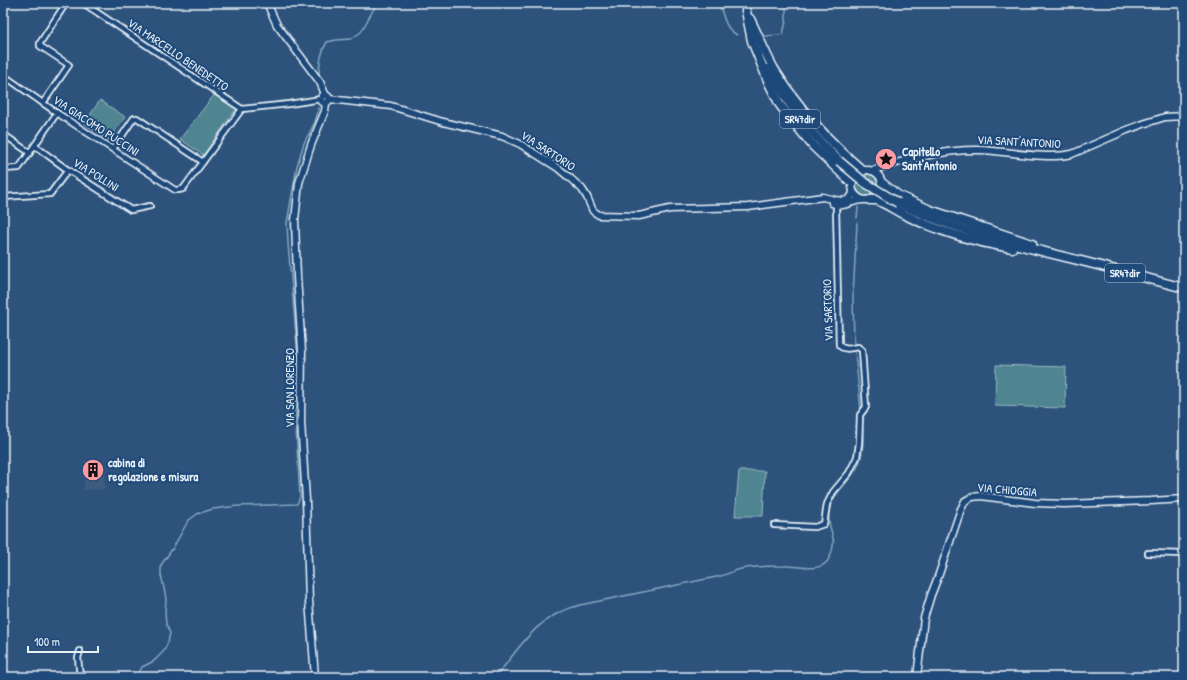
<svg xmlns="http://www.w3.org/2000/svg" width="1187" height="680" viewBox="0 0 1187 680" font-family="'Patrick Hand',sans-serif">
	<rect width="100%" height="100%" fill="#2d527c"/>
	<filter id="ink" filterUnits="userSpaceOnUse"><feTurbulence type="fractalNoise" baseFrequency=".025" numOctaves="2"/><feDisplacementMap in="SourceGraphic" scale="8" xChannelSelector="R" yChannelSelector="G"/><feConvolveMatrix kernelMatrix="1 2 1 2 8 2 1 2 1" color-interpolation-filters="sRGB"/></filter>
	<g filter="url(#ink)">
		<!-- built -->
		<polygon fill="#3e5c7e" points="84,461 102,461 106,489 84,490"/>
		<!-- green -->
		<g fill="#4f8491" stroke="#9cbac4">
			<polygon points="214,95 236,109 203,155 180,139"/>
			<polygon points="100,100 125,117 109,140 84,124"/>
			<circle cx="867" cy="185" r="11"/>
			<polygon points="996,365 1066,367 1065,408 995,406"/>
			<polygon points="739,471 765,471 763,516 735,516"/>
		</g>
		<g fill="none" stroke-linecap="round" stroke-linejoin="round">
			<!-- stream -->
			<g stroke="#83a8c0" stroke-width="1.5">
				<path d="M719 3C724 16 724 28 737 35"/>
				<polyline points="766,36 778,35 783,34 786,21 786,8"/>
				<path d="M319 76C319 64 320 53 327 42L336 40 351 39 361 32 377 3"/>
				<polyline points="857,218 858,207"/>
				<polyline points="854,344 853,296 857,223"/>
				<polyline points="855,352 861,410"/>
				<polyline points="137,677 142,667 154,661 164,651 168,642 170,633 166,624 165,613 166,599 164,588 161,575 161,565 173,548 188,521 197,514 213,509 238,506 297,504 300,497 295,412 297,345 288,244 287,223 297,166 304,143 315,122 319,108"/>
				<path d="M496 677C521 645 538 615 580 605L721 576C728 574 735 570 741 569 755 566 770 566 784 566 794 565 814 571 823 565 827 563 829 559 830 556 839 536 827 532 829 514 830 495 848 484 857 468 865 452 863 435 862 418"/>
			</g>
			<!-- street casing -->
			<g stroke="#e8f1f8" stroke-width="8">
				<g id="street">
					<polyline points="83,3 242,109"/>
					<polyline points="3,75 57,113 175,190 178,190 183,189 242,109 289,104 321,99"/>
					<polyline points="43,103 69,65 40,46 40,43 66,3"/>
					<polyline points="3,134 30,153"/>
					<polyline points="35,146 68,170 131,210 150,206"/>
					<polyline points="113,149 134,118 137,118 203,162"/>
					<polyline points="3,169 19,168 57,113"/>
					<polyline points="3,197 50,194 68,170"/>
					<path d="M774 525 815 527 824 524 827 504 833 492 849 473 857 457 859 443 860 415 866 407 862 350 858 347C852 348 844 351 839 345L836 207 837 202"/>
					<polyline points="1148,553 1184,554"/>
					<polyline points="80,651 78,658 80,677"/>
				</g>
			</g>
			<!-- secondary casing -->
			<g stroke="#e8f1f8" stroke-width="9">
				<g id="secondary">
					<polyline points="267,3 277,25 320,82 325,94"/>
					<circle cx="325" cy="99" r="4"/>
					<polyline points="329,99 391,106 443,122 502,136 520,144 558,168 571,179 582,189 587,197 593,211 599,215 639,216 670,209 748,207 823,197 835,200 843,201 847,200 852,196 853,191"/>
					<circle cx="867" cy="185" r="15"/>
					<path d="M871 171C906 159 943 149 980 150 1008 151 1045 160 1072 154L1127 130 1146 123 1165 117 1184 116"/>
					<path d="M832 203C846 209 850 200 863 200"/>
					<polyline points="315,677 309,601 306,500 301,422 302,351 297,277 295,220 299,183 311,145 325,111 326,103"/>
					<polyline points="917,677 924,618 931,595 938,577 961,509 965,501 972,497 981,496 1035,503 1065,504 1151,501 1184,499"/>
				</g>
			</g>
			<!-- highway casing -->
			<g stroke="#e8f1f8" stroke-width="11">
				<g id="highway">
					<polyline points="746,11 752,41 769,83 780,105 813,146 852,183"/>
					<path d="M750 19C758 35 765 53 774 69 798 108 828 141 863 171"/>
					<path d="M769 68C786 104 810 133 839 161"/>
					<polyline points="882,183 899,196 930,210 1032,244"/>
					<path d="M870 200H877L881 202C889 206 897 211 905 215 940 232 975 242 1012 248"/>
					<path d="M898 203C948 228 1003 241 1057 255 1099 265 1142 277 1184 288"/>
				</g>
			</g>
			<!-- street -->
			<use href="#street" stroke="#1f4a7a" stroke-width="4.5"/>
			<!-- secondary -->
			<use href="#secondary" stroke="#1f4a7a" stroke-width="6"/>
			<!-- highway -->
			<use href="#highway" stroke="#1f4a7a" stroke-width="8"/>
			<!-- highway-bridge casing -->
			<g stroke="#e8f1f8" stroke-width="11" stroke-linecap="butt">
				<polyline id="highway-bridge" points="839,161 864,182 898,203"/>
			</g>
			<!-- highway-bridge -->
			<use href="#highway-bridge" stroke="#1f4a7a" stroke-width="8"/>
		</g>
	</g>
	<!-- icons -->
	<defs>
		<g id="sight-disc" transform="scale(1.15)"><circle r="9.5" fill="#ff9aa2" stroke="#1f4a7a"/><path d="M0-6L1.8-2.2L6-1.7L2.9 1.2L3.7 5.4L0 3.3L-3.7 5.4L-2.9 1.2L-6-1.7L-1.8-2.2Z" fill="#111"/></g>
		<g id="building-disc" transform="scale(1.15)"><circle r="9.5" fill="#ff9aa2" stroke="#1f4a7a"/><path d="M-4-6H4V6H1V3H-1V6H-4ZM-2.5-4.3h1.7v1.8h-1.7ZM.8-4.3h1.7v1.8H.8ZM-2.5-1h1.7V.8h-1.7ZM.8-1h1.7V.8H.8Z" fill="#111"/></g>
	</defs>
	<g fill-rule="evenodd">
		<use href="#sight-disc" x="886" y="159"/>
		<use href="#building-disc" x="93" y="470"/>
	</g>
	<g text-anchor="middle" stroke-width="4" stroke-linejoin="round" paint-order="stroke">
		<!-- shield labels -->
		<g fill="#1f4a7a" stroke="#acbfd2" stroke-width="1">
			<rect x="780" y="110" width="40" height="18" rx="3"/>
			<rect x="1105" y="264" width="40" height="18" rx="3"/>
		</g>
		<g font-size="11" font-weight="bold" fill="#e8f1f8">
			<text x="800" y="123">SR47dir</text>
			<text x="1125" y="277">SR47dir</text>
		</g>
		<!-- street labels -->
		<g font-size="12" fill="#e8f1f8" stroke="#1f4a7a">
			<text transform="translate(178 55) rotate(34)" y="4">VIA MARCELLO BENEDETTO</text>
			<text transform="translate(96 126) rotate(33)" y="4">VIA GIACOMO PUCCINI</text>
			<text transform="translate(1019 142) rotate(3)" y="4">VIA SANT'ANTONIO</text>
			<text transform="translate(548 151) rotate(33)" y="4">VIA SARTORIO</text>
			<text transform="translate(96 175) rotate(32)" y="4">VIA POLLINI</text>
			<text transform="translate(828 310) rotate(-92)" y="4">VIA SARTORIO</text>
			<text transform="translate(290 388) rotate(-90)" y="4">VIA SAN LORENZO</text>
			<text transform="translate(1007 490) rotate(5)" y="4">VIA CHIOGGIA</text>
		</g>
		<!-- poi labels -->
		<g font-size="12" font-weight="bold" fill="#e8f1f8" stroke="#1f4a7a" text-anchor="start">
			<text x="902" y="156">Capitello<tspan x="902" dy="14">Sant'Antonio</tspan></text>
			<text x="108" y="467">cabina di<tspan x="108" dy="14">regolazione e misura</tspan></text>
		</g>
	</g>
	<!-- margin -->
	<rect width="1187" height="680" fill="none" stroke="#1f4a7a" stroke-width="16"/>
	<rect x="8" y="8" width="1171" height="664" fill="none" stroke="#e8f1f8" stroke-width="1.5" filter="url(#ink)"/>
	<!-- scale -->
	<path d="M28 646v6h70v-6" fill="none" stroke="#e8f1f8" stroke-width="2"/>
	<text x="34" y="646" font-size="12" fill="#e8f1f8" stroke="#1f4a7a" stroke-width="3" paint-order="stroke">100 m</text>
</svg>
